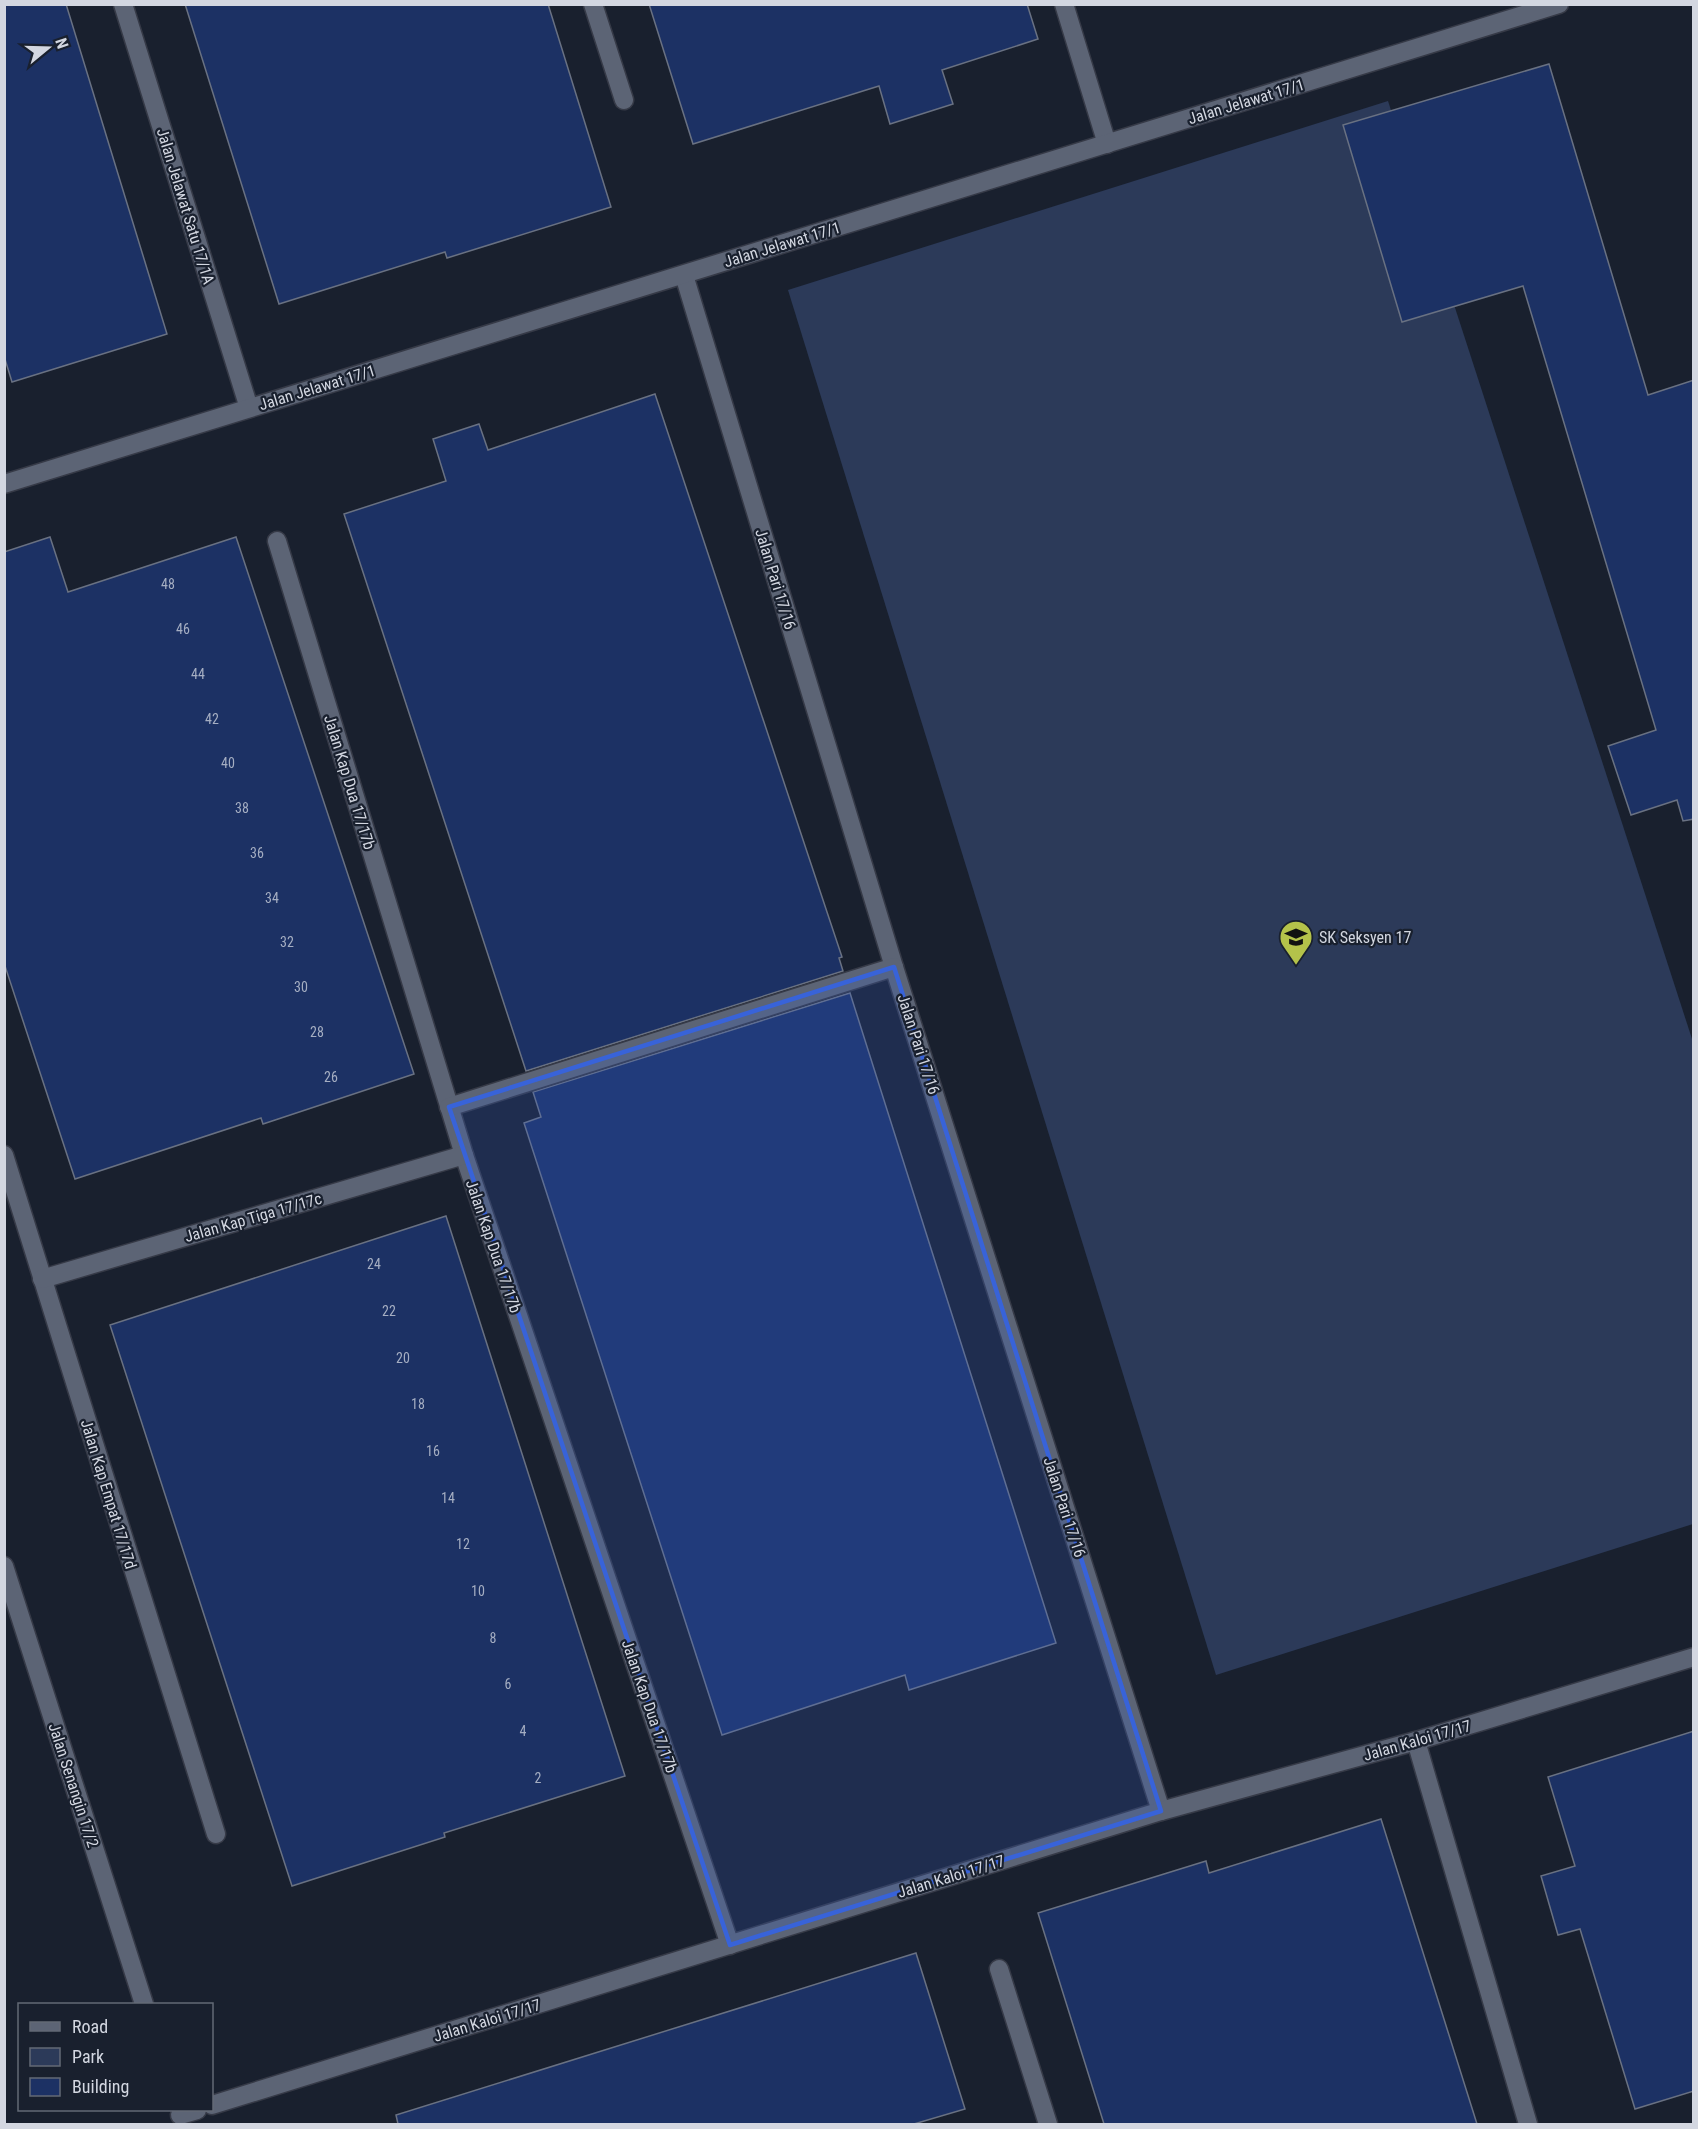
<svg xmlns="http://www.w3.org/2000/svg" width="1698" height="2129" viewBox="0 0 1698 2129" font-family="'Roboto Condensed',sans-serif">
	<rect width="100%" height="100%" fill="#19202e"/>
	<!-- green -->
	<polygon fill="#2c3a59" points="1388,101 1693,1042 1693,1524 1216,1675 788,290"/>
	<!-- building -->
	<g fill="#1c3164" stroke="#697182" stroke-width="1.5">
		<polygon points="4,4 66,4 167,334 12,382 4,356"/>
		<polygon points="185,4 548,4 611,207 447,258 445,252 279,304"/>
		<polygon points="649,4 1027,4 1038,39 942,70 953,104 890,124 879,86 693,144"/>
		<polygon points="1549,64 1648,395 1694,380 1694,819 1683,821 1677,800 1631,815 1608,746 1656,730 1523,286 1402,322 1343,125"/>
		<polygon points="655,394 827,912 842,957 839,958 843,971 526,1071 344,514 446,481 433,439 479,424 488,450"/>
		<polygon points="50,537 68,592 236,537 414,1074 263,1124 261,1118 75,1179 4,963 4,552"/>
		<polygon points="850,993 1056,1643 909,1690 905,1675 722,1735 524,1123 541,1117 533,1092"/>
		<polygon points="446,1216 625,1776 444,1833 445,1837 292,1886 110,1325"/>
		<polygon points="1694,1731 1694,2091 1635,2109 1580,1929 1558,1935 1541,1876 1575,1866 1548,1777"/>
		<polygon points="1381,1819 1477,2124 1104,2124 1038,1913 1206,1861 1209,1873"/>
		<polygon points="916,1953 965,2109 914,2124 398,2124 396,2115"/>
	</g>
	<g fill="none" stroke-linecap="round" stroke-linejoin="round">
		<!-- minor casing -->
		<g stroke="#363a47" stroke-width="21">
			<g id="minor">
				<polyline points="123,4 249,408"/>
				<polyline points="593,4 624,100"/>
				<polyline points="1064,4 1107,144"/>
				<polyline points="684,275 894,967 1161,1811"/>
				<polyline points="4,484 1559,4"/>
				<polyline points="277,541 464,1155 730,1945"/>
				<polyline points="449,1107 894,967"/>
				<polyline points="4,1155 216,1834"/>
				<polyline points="42,1279 464,1155"/>
				<polyline points="4,1566 144,2004"/>
				<polyline points="1416,1741 1528,2124"/>
				<polyline points="999,1969 1048,2124"/>
				<polyline points="212,2105 1161,1811 1416,1741 1694,1657"/>
				<polyline points="180,2115 197,2110"/>
			</g>
		</g>
		<!-- minor -->
		<use href="#minor" stroke="#5c6475" stroke-width="18"/>
	</g>
	<!-- marked area -->
	<path fill="#3863d9" fill-opacity="0.2" stroke="#3863d9" stroke-width="4.5" stroke-linejoin="round" d="M894 967 1161 1811 730 1945 449 1107Z"/>
	<!-- icons -->
	<defs>
		<g id="school-pin" transform="scale(1.725)"><path d="M0 17L-7.5 6A9.5 9.5 0 1 1 7.5 6Z" fill="#b4c24a" stroke="#19202e"/><path d="M0-5L7-2L0 1L-7-2ZM-4 1L0 2.5L4 1V4Q0 6-4 4Z" fill="#111"/></g>
	</defs>
	<g fill-rule="evenodd">
		<use href="#school-pin" x="1296" y="937"/>
	</g>
	<g text-anchor="middle" stroke-width="4.5" stroke-linejoin="round" paint-order="stroke">
		<!-- number labels -->
		<g font-size="14" fill="#a5aec2">
			<text x="168" y="589">48</text>
			<text x="183" y="634">46</text>
			<text x="198" y="679">44</text>
			<text x="212" y="724">42</text>
			<text x="228" y="768">40</text>
			<text x="242" y="813">38</text>
			<text x="257" y="858">36</text>
			<text x="272" y="903">34</text>
			<text x="287" y="947">32</text>
			<text x="301" y="992">30</text>
			<text x="317" y="1037">28</text>
			<text x="331" y="1082">26</text>
			<text x="374" y="1269">24</text>
			<text x="389" y="1316">22</text>
			<text x="403" y="1363">20</text>
			<text x="418" y="1409">18</text>
			<text x="433" y="1456">16</text>
			<text x="448" y="1503">14</text>
			<text x="463" y="1549">12</text>
			<text x="478" y="1596">10</text>
			<text x="493" y="1643">8</text>
			<text x="508" y="1689">6</text>
			<text x="523" y="1736">4</text>
			<text x="538" y="1783">2</text>
		</g>
		<!-- street labels -->
		<g font-size="16" fill="#d3d7e1" stroke="#19202e">
			<text transform="translate(1246 101) rotate(-17)" y="6">Jalan Jelawat 17/1</text>
			<text transform="translate(186 206) rotate(73)" y="6">Jalan Jelawat Satu 17/1A</text>
			<text transform="translate(782 244) rotate(-17)" y="6">Jalan Jelawat 17/1</text>
			<text transform="translate(317 387) rotate(-17)" y="6">Jalan Jelawat 17/1</text>
			<text transform="translate(776 579) rotate(73)" y="6">Jalan Pari 17/16</text>
			<text transform="translate(350 782) rotate(73)" y="6">Jalan Kap Dua 17/17b</text>
			<text transform="translate(919 1044) rotate(72)" y="6">Jalan Pari 17/16</text>
			<text transform="translate(253 1217) rotate(-16)" y="6">Jalan Kap Tiga 17/17c</text>
			<text transform="translate(494 1246) rotate(71)" y="6">Jalan Kap Dua 17/17b</text>
			<text transform="translate(109 1494) rotate(73)" y="6">Jalan Kap Empat 17/17d</text>
			<text transform="translate(1065 1507) rotate(72)" y="6">Jalan Pari 17/16</text>
			<text transform="translate(650 1706) rotate(71)" y="6">Jalan Kap Dua 17/17b</text>
			<text transform="translate(1417 1740) rotate(-16)" y="6">Jalan Kaloi 17/17</text>
			<text transform="translate(74 1785) rotate(72)" y="6">Jalan Senangin 17/2</text>
			<text transform="translate(951 1876) rotate(-17)" y="6">Jalan Kaloi 17/17</text>
			<text transform="translate(487 2020) rotate(-17)" y="6">Jalan Kaloi 17/17</text>
		</g>
		<!-- poi labels -->
		<g font-size="16" fill="#d3d7e1" stroke="#19202e" text-anchor="start">
			<text x="1319" y="943">SK Seksyen 17</text>
		</g>
	</g>
	<!-- border -->
	<rect width="1698" height="2129" fill="none" stroke="#d3d7e1" stroke-width="12"/>
	<!-- legend -->
	<rect x="18" y="2003" width="195" height="108" fill="#19202e" stroke="#636976" stroke-width="1.5"/>
	<rect x="30" y="2022" width="30" height="9" fill="#5c6475" stroke="#636976" stroke-width="1.5"/>
	<text x="72" y="2033" font-size="18" fill="#d3d7e1">Road</text>
	<rect x="30" y="2048" width="30" height="18" fill="#2c3a59" stroke="#636976" stroke-width="1.5"/>
	<text x="72" y="2063" font-size="18" fill="#d3d7e1">Park</text>
	<rect x="30" y="2078" width="30" height="18" fill="#1c3164" stroke="#636976" stroke-width="1.5"/>
	<text x="72" y="2093" font-size="18" fill="#d3d7e1">Building</text>
	<!-- north arrow -->
	<g transform="translate(48 48) rotate(71)" stroke="#19202e" stroke-width="4.5" paint-order="stroke">
	<path d="M0-4.5L10 22L0 15L-10 22Z" fill="#d3d7e1"/>
	<text y="-9" font-size="16" font-weight="bold" text-anchor="middle" fill="#d3d7e1">N</text>
	</g>
</svg>
